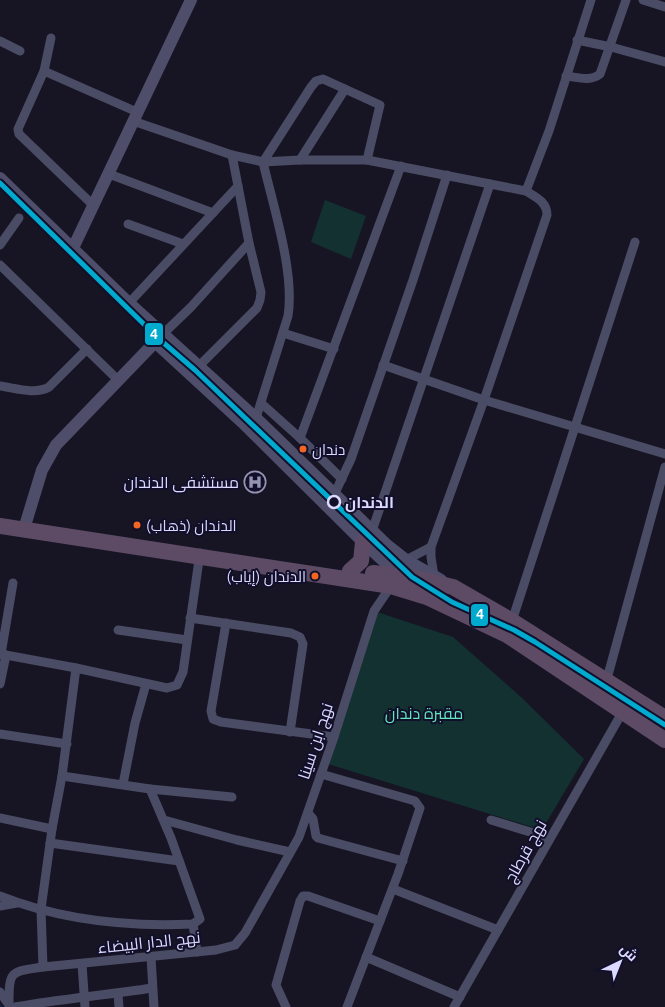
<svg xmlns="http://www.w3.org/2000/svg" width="665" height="1007" viewBox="0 0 665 1007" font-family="Ubuntu,Cairo,sans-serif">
	<rect width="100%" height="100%" fill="#171524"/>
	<!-- green -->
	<g fill="#133130">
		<polygon points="325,200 366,216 351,259 311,242"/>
		<polygon points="374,611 453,637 521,697 584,759 542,830 328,764"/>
	</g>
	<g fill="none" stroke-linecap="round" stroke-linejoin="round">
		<!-- stream -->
		<polyline stroke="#0b254b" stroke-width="2.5" points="0,1006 1,1007"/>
		<!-- street -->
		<g stroke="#4a4b65" stroke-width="9">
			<polyline points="643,0 665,7"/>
			<polyline points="51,38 44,71 18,129 19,134 94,206"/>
			<polyline points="577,40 611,47 665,62"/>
			<polyline points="0,41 20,51"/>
			<polyline points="44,71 137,112"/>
			<path d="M566 76C577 77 590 82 600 74L626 0"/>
			<path d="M133 121 232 155 263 162 300 160H367L526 191C536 197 547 202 547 215L484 400 431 547V557L434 576"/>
			<polyline points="300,160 345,89"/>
			<polyline points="109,174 213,213"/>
			<polyline points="526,191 549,131 591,0"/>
			<polyline points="128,224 183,244"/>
			<polyline points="0,245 19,218"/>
			<polyline points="0,265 118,380"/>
			<polyline points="129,303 238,186"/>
			<polyline points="283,333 334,349"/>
			<polyline points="163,334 191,307 249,243"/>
			<polyline points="383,365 484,400 665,454"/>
			<polyline points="196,369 257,308 260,300 261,292 249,243 232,155"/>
			<path d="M0 386C15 388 35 395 49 387L87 349"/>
			<polyline points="261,403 300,438 342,479"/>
			<path d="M256 418 288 316C295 272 273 206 263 162L311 87 316 81 323 79 380 105 367 160"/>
			<polyline points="300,438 401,166"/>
			<polyline points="334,495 351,459 413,280 447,175"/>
			<polyline points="372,531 490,184"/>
			<polyline points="406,560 431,547"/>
			<polyline points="190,618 291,633 300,637 303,644 290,732"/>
			<polyline points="512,621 635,242"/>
			<polyline points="226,623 211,711 213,719 221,722 334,737"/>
			<polyline points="118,630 187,640"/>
			<polyline points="0,654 76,668"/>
			<polyline points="1,654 13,583"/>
			<polyline points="0,684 6,655"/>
			<polyline points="602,697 665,467"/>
			<polyline points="0,734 67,744"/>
			<polyline points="321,774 415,801 420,808 398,874 347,1007"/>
			<polyline points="123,784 135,723 146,684"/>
			<polyline points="150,789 232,797"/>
			<polyline points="308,813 313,819 316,836 318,838 403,861"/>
			<polyline points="0,818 52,829"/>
			<polyline points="164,820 237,840 290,852"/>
			<polyline points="491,820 550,838"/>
			<polyline points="50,843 179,861"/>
			<polyline points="393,889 498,930"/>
			<path d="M0 896C60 920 128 927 193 924L200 919 171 838 150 789 62 776"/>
			<polyline points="0,906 17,903"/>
			<polyline points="193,924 197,952"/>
			<polyline points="151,957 154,1007"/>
			<polyline points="366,957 460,997"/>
			<polyline points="82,964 85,1007"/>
			<polyline points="43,967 41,909 52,829 62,776 76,668 167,688 177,685 183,672 200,553"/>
			<polyline points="0,992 9,1005"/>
			<polyline points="118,994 119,1007"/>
			<path d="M11 1007 9 1005C9 970 10 972 43 967L216 950 235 945 245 933 299 837 334 737 374 611 391 586"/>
			<path d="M15 1007C60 999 107 995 152 988"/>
			<polyline points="286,1007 276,985 300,901 303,896 308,896 380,921"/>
			<polyline points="454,1007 623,711"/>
		</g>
		<!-- secondary -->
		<g stroke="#4e4e6b" stroke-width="12">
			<polyline points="0,178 129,303 256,418 387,545 406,560 441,580"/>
			<polyline points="73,248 191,0"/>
			<polyline points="155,342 242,422 363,542 401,577"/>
			<polyline points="24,529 42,470 56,445 159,338"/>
		</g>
		<!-- highway -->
		<g stroke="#5d4b65" stroke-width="16">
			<polyline points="0,526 391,586 427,597 507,635 665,740"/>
			<polyline points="350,571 361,561 363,542"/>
			<polyline points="373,573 412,577 453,587 512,621 665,718"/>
		</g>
		<!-- rail-1 casing -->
		<g stroke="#120f2a" stroke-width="9">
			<polyline id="rail-1" points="0,183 158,338 195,370 412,577 452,602 514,630 535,642 665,725"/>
		</g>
		<!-- rail-1 -->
		<use href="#rail-1" stroke="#00a9ce" stroke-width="5"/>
	</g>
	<!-- icons -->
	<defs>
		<g id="hospital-ring" transform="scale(1.125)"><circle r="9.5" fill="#120f2a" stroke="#9694b2" stroke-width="1.5"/><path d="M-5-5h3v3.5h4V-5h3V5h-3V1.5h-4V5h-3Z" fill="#9694b2"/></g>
	</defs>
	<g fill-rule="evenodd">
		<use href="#hospital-ring" x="255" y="482"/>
	</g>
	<!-- markers -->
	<g fill="#f26522" stroke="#120f2a" stroke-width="2">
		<circle cx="303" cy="449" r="4.5"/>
		<circle cx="137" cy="525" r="4.5"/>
		<circle cx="315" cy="576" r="4.5"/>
	</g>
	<circle fill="#120f2a" stroke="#dbd9ff" stroke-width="2.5" cx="334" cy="502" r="6"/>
	<g text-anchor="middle" stroke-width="4" stroke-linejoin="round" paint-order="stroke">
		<!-- bus labels -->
		<g font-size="15" fill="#dbd9ff" stroke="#120f2a" text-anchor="start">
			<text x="312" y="455">دندان</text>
			<text x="146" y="531">الدندان (ذهاب)</text>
			<text x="306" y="582" text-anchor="end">الدندان (إياب)</text>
		</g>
		<!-- poi labels -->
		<g font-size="16" fill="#dbd9ff" stroke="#120f2a" text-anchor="end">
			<text x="239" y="488">مستشفى الدندان</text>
		</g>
		<!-- stop labels -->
		<g font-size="16" font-weight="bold" fill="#dbd9ff" stroke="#120f2a" text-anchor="start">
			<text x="345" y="508">الدندان</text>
		</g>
		<!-- park labels -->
		<g font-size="16" fill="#5ee6bd" stroke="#120f2a">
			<text x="424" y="719">مقبرة دندان</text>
		</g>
		<!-- street labels -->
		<g font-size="16" fill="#dbd9ff" stroke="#120f2a">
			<text transform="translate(315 741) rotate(-72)" y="6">نهج ابن سينا</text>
			<text transform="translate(525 851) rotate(-61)" y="6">نهج قرطاج</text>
			<text transform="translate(149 942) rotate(-6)" y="6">نهج الدار البيضاء</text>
		</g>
	</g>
	<g stroke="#120f2a" stroke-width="2">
		<rect x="144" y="322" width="20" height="24" rx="5" fill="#00a9ce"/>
		<rect x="470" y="603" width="19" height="24" rx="5" fill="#00a9ce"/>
	</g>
	<g font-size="14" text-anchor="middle" font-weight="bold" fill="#fff">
		<text x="154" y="339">4</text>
		<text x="480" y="619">4</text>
	</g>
	<!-- north arrow -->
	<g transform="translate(620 962) rotate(43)" stroke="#120f2a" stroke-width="4" paint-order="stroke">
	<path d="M0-4L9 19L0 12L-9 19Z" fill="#dbd9ff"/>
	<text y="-8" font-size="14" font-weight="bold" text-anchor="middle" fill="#dbd9ff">ش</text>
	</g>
</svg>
